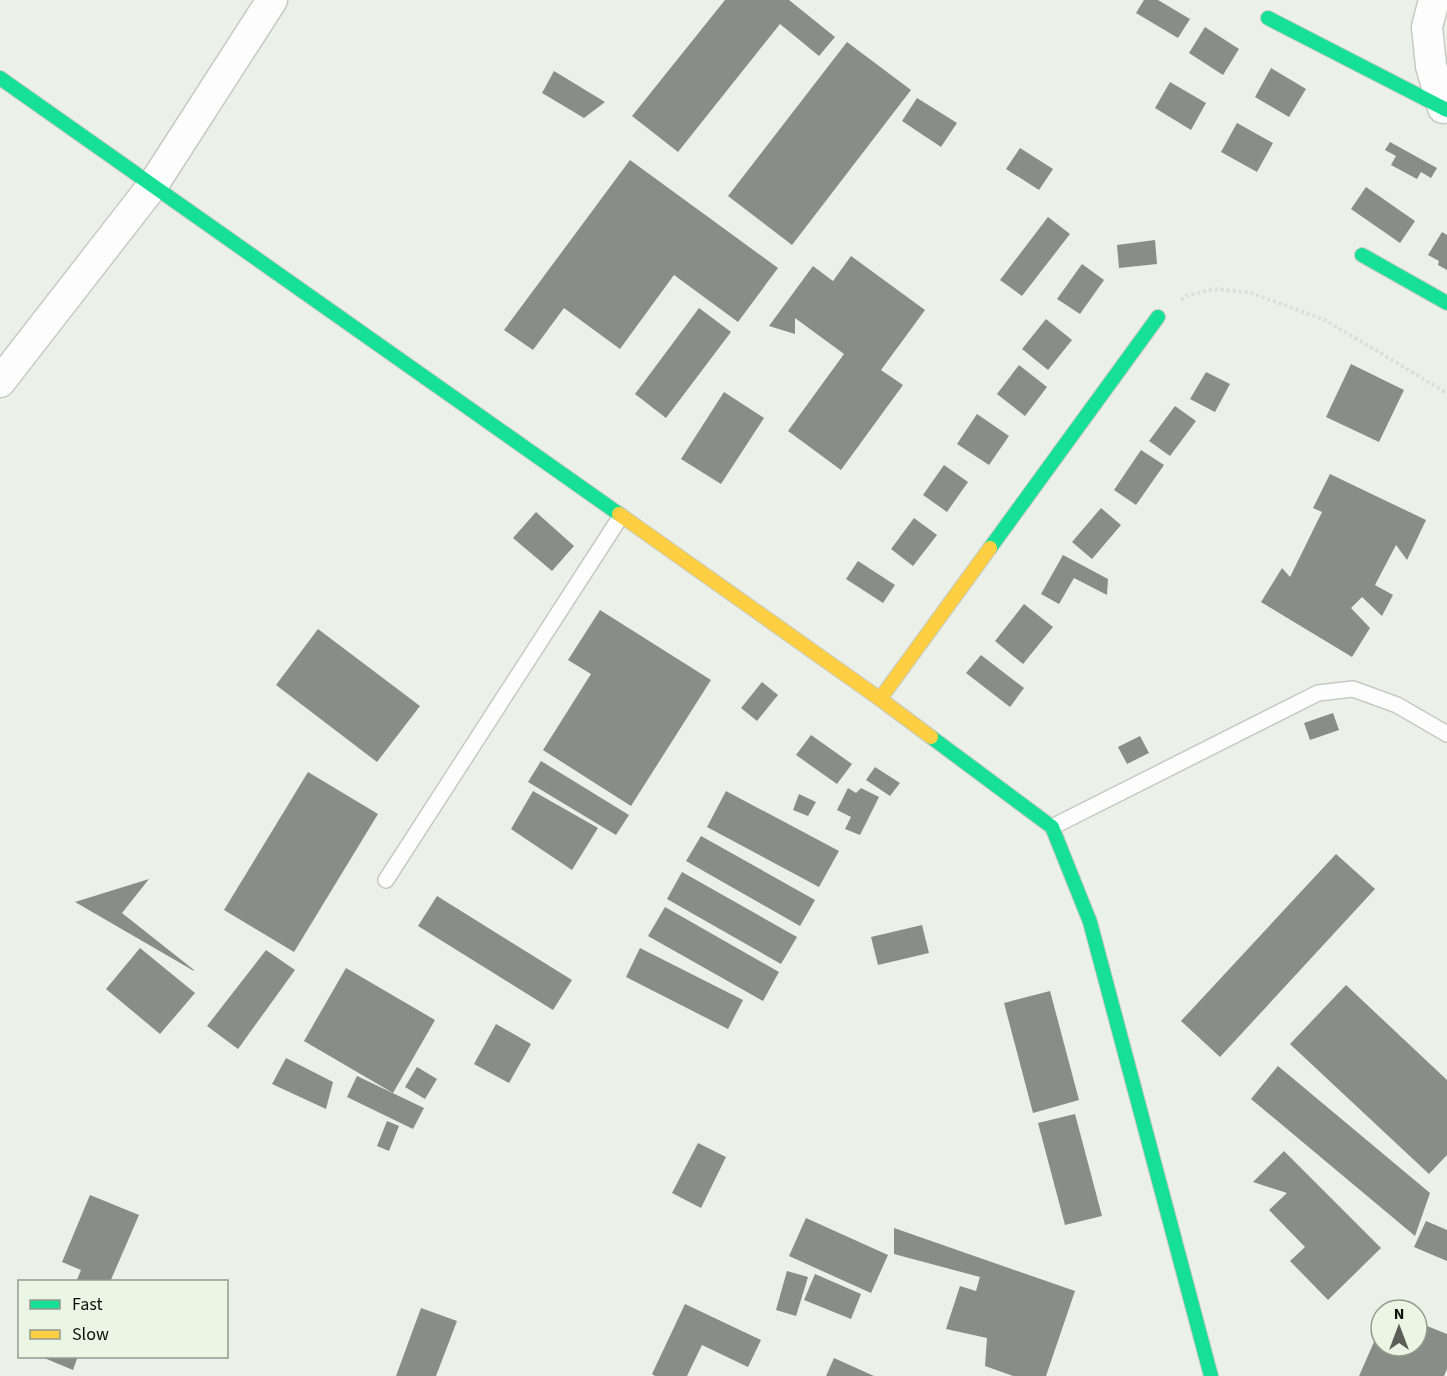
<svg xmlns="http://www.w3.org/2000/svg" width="1447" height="1376" viewBox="0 0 1447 1376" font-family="'Source Sans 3',sans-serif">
	<rect width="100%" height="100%" fill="#ebf1e8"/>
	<!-- building -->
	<g fill="#898d87">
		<polygon points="725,0 789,0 835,37 819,56 780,24 678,152 632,116"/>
		<polygon points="1144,0 1158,0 1190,19 1178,38 1136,13"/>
		<polygon points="1205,27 1239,49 1223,75 1189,53"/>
		<polygon points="847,42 911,90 792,245 728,196"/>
		<polygon points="1271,68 1306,89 1289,117 1255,97"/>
		<polygon points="554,71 605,102 584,118 542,93"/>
		<polygon points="1170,82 1206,103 1191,130 1155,108"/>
		<polygon points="917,98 957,123 941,147 902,121"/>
		<polygon points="1237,123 1273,143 1257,172 1221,152"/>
		<polygon points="1390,142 1437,168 1431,178 1421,172 1417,179 1391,165 1396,156 1385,150"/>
		<polygon points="1020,148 1053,169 1039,190 1006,169"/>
		<polygon points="630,160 778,268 738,322 674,275 620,349 564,308 533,350 504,330"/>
		<polygon points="1366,187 1415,221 1400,243 1351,209"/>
		<polygon points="1048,217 1070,234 1022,296 1000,280"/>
		<polygon points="1442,232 1447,235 1447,270 1438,265 1439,261 1428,255"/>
		<polygon points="1155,240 1157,264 1119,268 1117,245"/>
		<polygon points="851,256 925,310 881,370 903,385 841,470 788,431 844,354 795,318 795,334 769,326 813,266 833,281"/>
		<polygon points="1082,264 1104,280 1080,314 1057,299"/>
		<polygon points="699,308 731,332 666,418 635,394"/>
		<polygon points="1046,319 1072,340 1048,370 1022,349"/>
		<polygon points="1351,364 1404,390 1379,442 1326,417"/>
		<polygon points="1019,365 1047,387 1025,416 997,394"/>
		<polygon points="1206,372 1230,384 1215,412 1190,399"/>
		<polygon points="724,392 764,418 721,484 681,459"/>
		<polygon points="1175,406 1196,421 1170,456 1149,441"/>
		<polygon points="977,414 1009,436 989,465 957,444"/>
		<polygon points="1141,450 1164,465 1136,505 1114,490"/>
		<polygon points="944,465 968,482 947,512 923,495"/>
		<polygon points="1330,474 1426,520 1407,560 1396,545 1375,585 1393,595 1382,616 1362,597 1351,608 1370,628 1352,657 1261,602 1282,568 1290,577 1322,512 1313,508"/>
		<polygon points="1101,508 1121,525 1092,559 1072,542"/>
		<polygon points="536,512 574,546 552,571 513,538"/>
		<polygon points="914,518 937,535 913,566 891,549"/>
		<polygon points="1063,555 1108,579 1107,595 1074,578 1059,604 1041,594"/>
		<polygon points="858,561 895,585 883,603 846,579"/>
		<polygon points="1024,604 1053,627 1023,664 995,641"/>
		<polygon points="600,610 711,680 631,806 543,750 591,674 568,660"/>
		<polygon points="318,629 420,706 377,762 276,685"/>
		<polygon points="981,655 1024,688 1010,707 966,673"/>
		<polygon points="762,682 778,695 757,721 741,708"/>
		<polygon points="1333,713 1339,730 1310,740 1304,723"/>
		<polygon points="811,735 852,764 837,784 796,755"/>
		<polygon points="1140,736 1149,753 1127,764 1118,747"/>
		<polygon points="541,761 629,815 616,835 528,782"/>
		<polygon points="875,767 900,783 890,796 866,780"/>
		<polygon points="308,772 378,814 294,952 224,910"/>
		<polygon points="848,788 856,793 861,788 879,797 860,835 845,829 851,817 837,810"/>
		<polygon points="533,791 598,828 572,870 511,829"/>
		<polygon points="726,791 839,851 819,887 707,827"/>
		<polygon points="799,794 816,802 808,816 793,810"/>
		<polygon points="701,836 815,900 800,926 686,861"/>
		<polygon points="1336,854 1375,889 1220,1057 1181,1021"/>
		<polygon points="682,872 797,937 781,964 667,899"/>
		<polygon points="149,879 122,913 194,970 194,971 75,902"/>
		<polygon points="437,896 572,980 553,1010 418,926"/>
		<polygon points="665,907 779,972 763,1001 648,936"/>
		<polygon points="922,925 929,953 878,965 871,937"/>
		<polygon points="140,948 195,993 160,1034 106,989"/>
		<polygon points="640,948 743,1000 728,1029 626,977"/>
		<polygon points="266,950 295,970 238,1049 207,1026"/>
		<polygon points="346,968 435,1020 393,1093 304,1041"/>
		<polygon points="1346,985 1447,1080 1447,1155 1429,1174 1290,1044"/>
		<polygon points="1050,991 1079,1100 1033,1113 1004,1003"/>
		<polygon points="496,1024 531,1044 509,1083 474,1064"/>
		<polygon points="286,1058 333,1082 326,1109 272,1084"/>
		<polygon points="1278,1066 1430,1193 1415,1236 1251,1099"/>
		<polygon points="417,1067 437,1079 425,1099 405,1087"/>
		<polygon points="357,1076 424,1108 413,1129 347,1097"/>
		<polygon points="1075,1114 1102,1216 1065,1225 1038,1123"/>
		<polygon points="387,1121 399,1126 389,1151 377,1146"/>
		<polygon points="698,1143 726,1157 701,1208 672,1193"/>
		<polygon points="1284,1151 1381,1248 1328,1300 1290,1261 1305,1247 1269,1210 1287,1193 1253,1182"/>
		<polygon points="90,1195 139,1215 110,1282 76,1282 81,1270 62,1262"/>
		<polygon points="806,1218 888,1255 871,1293 789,1256"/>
		<polygon points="1426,1221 1447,1230 1447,1261 1414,1247"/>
		<polygon points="894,1228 1075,1291 1046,1376 1013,1376 985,1366 987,1338 946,1329 960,1286 976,1291 980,1277 894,1254"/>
		<polygon points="787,1271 808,1277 796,1316 776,1310"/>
		<polygon points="815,1274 861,1294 851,1319 804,1300"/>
		<polygon points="685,1304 761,1340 748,1367 702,1345 687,1376 655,1376 652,1374"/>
		<polygon points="421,1308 457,1321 436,1376 396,1376"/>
		<polygon points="1417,1322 1447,1334 1447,1369 1444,1376 1359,1376 1381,1326 1381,1346 1417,1346"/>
		<polygon points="45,1356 78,1356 73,1370 44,1358"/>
		<polygon points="834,1358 874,1376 826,1376"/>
	</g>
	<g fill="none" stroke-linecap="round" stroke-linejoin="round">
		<!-- lane casing -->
		<g stroke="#c6cac3" stroke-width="18">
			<g id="lane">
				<polyline points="1052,827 1318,693 1353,689 1397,705 1447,734"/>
				<polyline points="386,880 621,516"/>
			</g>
		</g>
		<!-- street casing -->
		<g stroke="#c6cac3" stroke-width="33">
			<g id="street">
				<polyline points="1434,0 1427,27 1431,66 1443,108"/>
				<polyline points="0,382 153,185 272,0"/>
			</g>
		</g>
		<!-- fast casing -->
		<g stroke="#c6cac3" stroke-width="16">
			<g id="fast">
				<polyline points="1268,18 1447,110"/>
				<polyline points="0,78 619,514"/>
				<polyline points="1362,255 1447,303"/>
				<polyline points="990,548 1158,317"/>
				<polyline points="931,737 1052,827 1090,922 1211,1376"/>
			</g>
		</g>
		<!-- slow casing -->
		<g stroke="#c6cac3" stroke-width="16">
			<g id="slow">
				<polyline points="619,514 880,699 931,737"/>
				<polyline points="880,699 990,548"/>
			</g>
		</g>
		<!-- path -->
		<polyline stroke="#dddedb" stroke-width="4" stroke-dasharray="3 3" stroke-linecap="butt" points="1181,300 1186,296 1213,289 1249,292 1325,320 1447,393"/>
		<!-- lane -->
		<use href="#lane" stroke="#fcfdfc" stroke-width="15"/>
		<!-- street -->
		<use href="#street" stroke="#fcfdfc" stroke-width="30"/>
		<!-- fast -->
		<use href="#fast" stroke="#16e098" stroke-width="14"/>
		<!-- slow -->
		<use href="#slow" stroke="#ffcf43" stroke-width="14"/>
	</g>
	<!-- legend -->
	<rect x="18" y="1280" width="210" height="78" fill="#eaf5e4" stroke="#929a8d" stroke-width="1.5"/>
	<rect x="30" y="1300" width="30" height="9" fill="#16e098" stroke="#929a8d" stroke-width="1.5"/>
	<text x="72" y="1310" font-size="18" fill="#0d110b">Fast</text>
	<rect x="30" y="1330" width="30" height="9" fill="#ffcf43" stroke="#929a8d" stroke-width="1.5"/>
	<text x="72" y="1340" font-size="18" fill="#0d110b">Slow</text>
	<!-- north arrow -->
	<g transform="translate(1399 1328)"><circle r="28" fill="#eaf5e4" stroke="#929a8d" stroke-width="1.5"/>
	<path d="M0-4.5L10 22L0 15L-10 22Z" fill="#5b5f58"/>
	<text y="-9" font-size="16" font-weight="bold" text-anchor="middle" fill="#0d110b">N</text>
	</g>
</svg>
